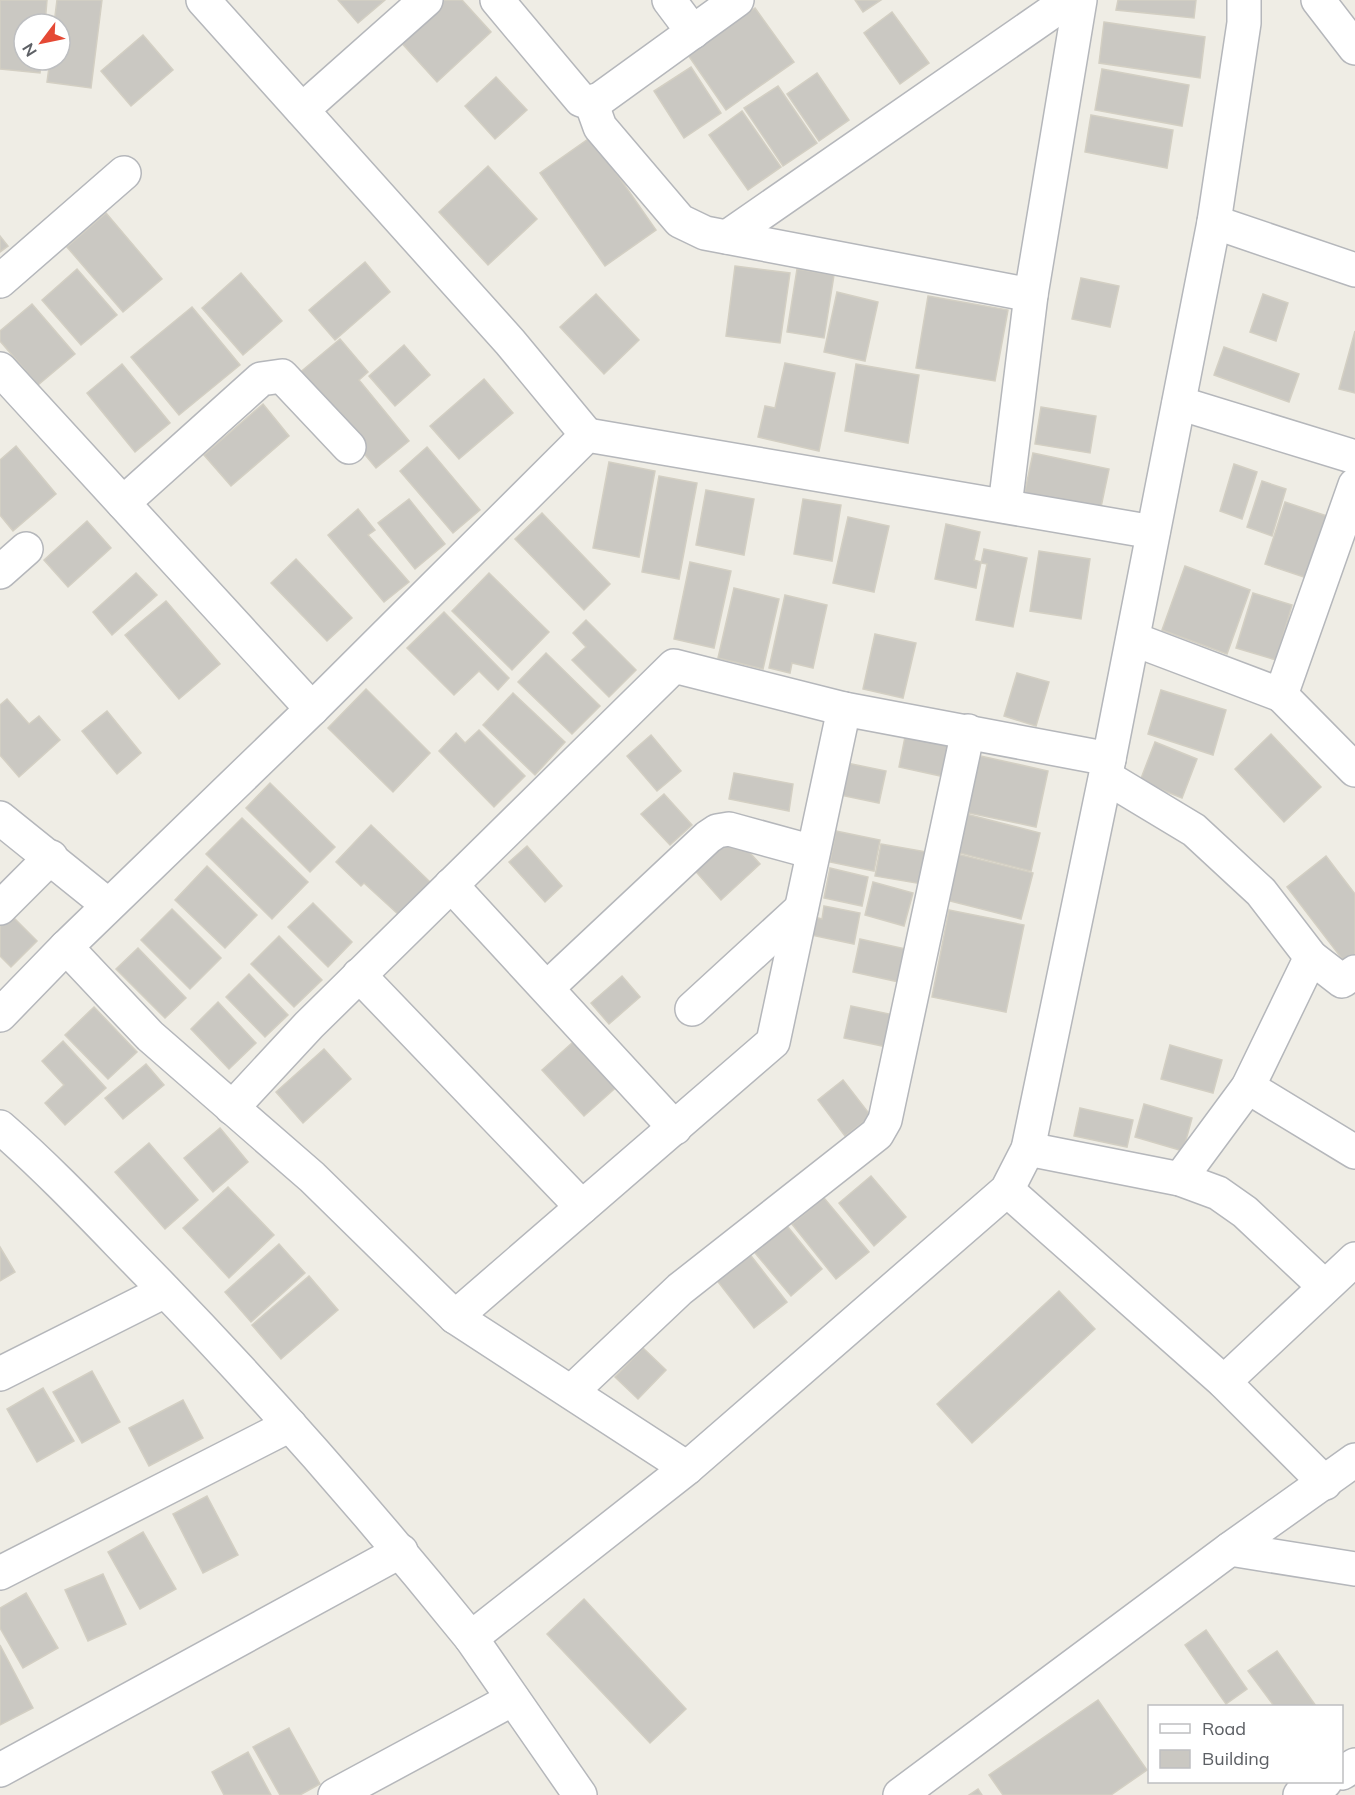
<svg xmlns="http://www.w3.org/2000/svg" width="1355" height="1795" viewBox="0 0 1355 1795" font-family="Mulish,sans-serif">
	<rect width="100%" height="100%" fill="#efede5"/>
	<!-- building -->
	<g fill="#cac8c2" stroke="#d3cfc3" stroke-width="1.5">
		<polygon points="0,0 47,0 45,24 24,24 24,60 42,60 40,73 0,69"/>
		<polygon points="57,0 102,0 91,88 47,82 50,60 60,60 60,24 54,24"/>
		<polygon points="338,0 385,0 358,23"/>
		<polygon points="440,0 462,0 491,32 437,82 398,39"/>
		<polygon points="855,0 881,0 863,12"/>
		<polygon points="1118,0 1196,0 1194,18 1116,10"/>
		<polygon points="755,8 794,62 726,110 688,55"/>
		<polygon points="892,12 929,63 900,84 864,33"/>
		<polygon points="1104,22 1205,37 1200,78 1099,63"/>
		<polygon points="143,35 173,70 131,106 101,71"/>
		<polygon points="691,67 721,113 684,138 654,91"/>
		<polygon points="1102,69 1189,85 1182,126 1095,110"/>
		<polygon points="817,73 849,120 819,141 787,94"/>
		<polygon points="496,77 527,110 495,139 465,106"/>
		<polygon points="778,86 817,143 783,166 744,108"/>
		<polygon points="742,111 781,167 748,190 709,135"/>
		<polygon points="1091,115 1173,130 1167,168 1085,152"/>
		<polygon points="591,137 656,230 605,266 540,173"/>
		<polygon points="488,166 537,219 488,265 439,212"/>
		<polygon points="106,213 162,279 123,312 67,247"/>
		<polygon points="0,236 8,246 0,252"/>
		<polygon points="365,262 390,292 335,340 309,310"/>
		<polygon points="735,266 790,273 780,343 726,336"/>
		<polygon points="77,269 117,315 81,345 42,300"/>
		<polygon points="797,269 834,275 824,338 787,332"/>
		<polygon points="241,273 282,321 243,355 202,308"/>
		<polygon points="1081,278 1119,286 1110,327 1072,319"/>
		<polygon points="837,292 878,302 865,361 824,352"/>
		<polygon points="596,294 639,340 604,374 560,327"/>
		<polygon points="1263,294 1288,303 1276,341 1250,332"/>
		<polygon points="928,296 1008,310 995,381 916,368"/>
		<polygon points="32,304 75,354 38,385 0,341 0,331"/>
		<polygon points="192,307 240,365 179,415 131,357"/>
		<polygon points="1355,331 1355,393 1339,389"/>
		<polygon points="340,339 368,372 359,380 409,441 376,468 298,374"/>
		<polygon points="404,345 430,375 395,406 369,376"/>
		<polygon points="1224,347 1299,374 1289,402 1214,375"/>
		<polygon points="785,363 835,373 819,451 758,437 765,406 775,408"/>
		<polygon points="122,364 170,423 135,452 87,393"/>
		<polygon points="856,364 919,375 908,443 845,431"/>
		<polygon points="484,379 513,413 459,459 430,426"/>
		<polygon points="263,404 289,436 231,486 204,455"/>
		<polygon points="1041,407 1096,416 1090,453 1035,444"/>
		<polygon points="16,446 56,494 13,531 0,515 0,460"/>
		<polygon points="427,447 480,510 453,533 400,471"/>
		<polygon points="1033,453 1109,469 1100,512 1024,496"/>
		<polygon points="609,462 655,471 639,557 593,548"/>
		<polygon points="1234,464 1257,472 1242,519 1220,511"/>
		<polygon points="659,476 697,483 679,579 642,572"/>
		<polygon points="1262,481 1286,489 1272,536 1247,527"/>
		<polygon points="706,490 754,499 744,555 696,545"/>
		<polygon points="409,499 445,544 415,569 378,523"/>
		<polygon points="803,499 841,505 832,561 794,554"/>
		<polygon points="1285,502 1327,516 1307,578 1265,564"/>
		<polygon points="358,509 375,530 368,535 409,582 384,602 328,535"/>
		<polygon points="542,513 610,584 584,610 515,539"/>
		<polygon points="848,517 889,526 874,592 833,583"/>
		<polygon points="87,521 111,548 68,587 44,560"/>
		<polygon points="946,524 980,532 974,560 981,562 976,588 935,579"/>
		<polygon points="984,549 1027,558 1013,627 976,620 987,564 981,563"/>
		<polygon points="1039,551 1090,559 1081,619 1030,611"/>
		<polygon points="296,559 352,618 327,641 271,583"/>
		<polygon points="690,562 731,571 714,648 674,639"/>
		<polygon points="1185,566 1250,590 1227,654 1162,630"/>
		<polygon points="136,573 157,595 112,635 93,612"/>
		<polygon points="489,573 549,632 512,670 452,611"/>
		<polygon points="734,588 779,599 763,669 718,658"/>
		<polygon points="1253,593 1292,605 1276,660 1236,648"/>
		<polygon points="785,595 827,605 813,668 792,663 790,673 769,668"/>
		<polygon points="166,601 220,664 179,699 125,635"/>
		<polygon points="444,612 509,678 498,690 479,671 454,695 407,648"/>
		<polygon points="586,620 636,670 609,697 572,660 586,647 573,633"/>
		<polygon points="875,634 916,643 903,698 863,689"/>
		<polygon points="546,653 600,706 572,734 518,682"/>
		<polygon points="1017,673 1049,682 1036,726 1004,716"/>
		<polygon points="366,689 430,753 393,792 328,728"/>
		<polygon points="1161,690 1226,710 1213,755 1148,734"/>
		<polygon points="513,693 565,742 535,775 483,725"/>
		<polygon points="7,699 29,724 39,716 60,740 19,777 0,755 0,705"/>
		<polygon points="107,711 141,753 117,774 82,731"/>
		<polygon points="479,730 525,776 494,807 439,751 456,733 465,743"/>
		<polygon points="1271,734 1321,787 1284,822 1235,769"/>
		<polygon points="651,735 681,771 657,791 627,756"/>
		<polygon points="905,737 951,746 945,777 899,767"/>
		<polygon points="1155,742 1197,759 1182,798 1140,781"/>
		<polygon points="976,755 1048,771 1036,827 964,812"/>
		<polygon points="847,763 886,771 879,803 840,795"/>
		<polygon points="734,773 793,784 789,811 729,799"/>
		<polygon points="270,783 335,847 310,872 246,808"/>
		<polygon points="664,794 692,825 670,845 641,814"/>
		<polygon points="966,814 1040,833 1031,871 956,852"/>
		<polygon points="242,818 308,882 272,919 206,854"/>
		<polygon points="371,825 430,882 399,915 364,883 361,886 336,862"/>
		<polygon points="730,831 760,864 721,900 691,866"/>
		<polygon points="836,831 880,840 874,871 830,862"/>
		<polygon points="881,844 927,852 922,884 875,876"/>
		<polygon points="527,846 562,886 545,902 509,862"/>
		<polygon points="957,854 1033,873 1021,919 946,900"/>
		<polygon points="1326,856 1355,894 1355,957 1346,964 1287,887"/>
		<polygon points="207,866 257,915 225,948 175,900"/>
		<polygon points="830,868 868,877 862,906 824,898"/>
		<polygon points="873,882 913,893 904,926 865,915"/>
		<polygon points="313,903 352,942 328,967 288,927"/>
		<polygon points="824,906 860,913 854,944 811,935 814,917 822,919"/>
		<polygon points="5,909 37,941 11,967 0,956 0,913"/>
		<polygon points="172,909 221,958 190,989 141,940"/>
		<polygon points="949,910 1024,925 1006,1012 932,997"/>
		<polygon points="279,936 322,980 294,1007 251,964"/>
		<polygon points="860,939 906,949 899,982 853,972"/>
		<polygon points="138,948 186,998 165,1018 116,969"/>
		<polygon points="249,974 288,1015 265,1037 226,997"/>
		<polygon points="622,976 640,997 609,1024 591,1003"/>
		<polygon points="218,1002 256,1043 229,1069 191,1029"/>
		<polygon points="851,1006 894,1015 887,1047 844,1038"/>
		<polygon points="94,1007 137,1052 108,1079 65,1035"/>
		<polygon points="63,1041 106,1088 65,1125 45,1103 64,1085 42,1061"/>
		<polygon points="573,1042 590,1062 597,1056 621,1083 584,1116 542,1070"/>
		<polygon points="1170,1045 1222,1060 1213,1093 1161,1079"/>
		<polygon points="324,1049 351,1079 303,1123 276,1092"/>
		<polygon points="146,1064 164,1085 123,1119 105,1098"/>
		<polygon points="843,1080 871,1116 845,1136 818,1100"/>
		<polygon points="1144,1104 1192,1118 1183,1151 1135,1137"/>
		<polygon points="1080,1108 1133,1120 1127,1147 1074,1136"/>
		<polygon points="220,1128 248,1162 213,1192 184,1158"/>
		<polygon points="149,1143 198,1200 165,1229 115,1172"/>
		<polygon points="871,1176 906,1217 874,1246 839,1203"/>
		<polygon points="228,1187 274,1235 229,1278 183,1228"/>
		<polygon points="824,1198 869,1252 836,1279 792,1224"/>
		<polygon points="783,1221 822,1269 791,1296 751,1248"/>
		<polygon points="279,1244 305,1273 251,1322 225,1292"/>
		<polygon points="0,1247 15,1272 0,1281"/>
		<polygon points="748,1252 787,1302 754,1328 715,1278"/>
		<polygon points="309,1276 338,1310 281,1359 252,1325"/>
		<polygon points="1059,1291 1095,1329 972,1443 937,1404"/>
		<polygon points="643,1348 666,1370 638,1399 615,1377"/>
		<polygon points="92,1371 120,1422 82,1443 53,1392"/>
		<polygon points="43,1388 74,1441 37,1462 7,1409"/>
		<polygon points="183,1400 203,1438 149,1466 129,1428"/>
		<polygon points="207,1496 238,1555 203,1573 173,1514"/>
		<polygon points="143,1532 176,1589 140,1609 108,1552"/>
		<polygon points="103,1574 126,1624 88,1641 65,1590"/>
		<polygon points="26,1593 58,1648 23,1668 0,1628 0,1608"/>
		<polygon points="584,1599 686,1709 650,1743 547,1634"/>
		<polygon points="1206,1630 1247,1689 1226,1704 1185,1645"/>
		<polygon points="0,1645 33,1708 0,1725"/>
		<polygon points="1277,1651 1316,1706 1274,1706 1248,1671"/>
		<polygon points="1098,1700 1147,1770 1111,1795 1003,1795 989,1775"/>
		<polygon points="289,1728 320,1784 300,1795 280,1795 253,1747"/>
		<polygon points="248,1752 271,1795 224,1795 212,1772"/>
		<polygon points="978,1789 982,1795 969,1795"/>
	</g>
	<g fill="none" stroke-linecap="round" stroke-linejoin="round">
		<!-- minor casing -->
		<g stroke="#b5b7bb" stroke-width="36">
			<g id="minor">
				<polyline points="203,0 510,342 587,435"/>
				<polyline points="497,0 581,100 591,102 600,99 737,0"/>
				<polyline points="669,0 693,32"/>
				<polyline points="1318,0 1355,48"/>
				<polyline points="591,102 600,127 680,221 705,233 1031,295"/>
				<polyline points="302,110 426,0"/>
				<polyline points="1214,222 1355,270"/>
				<polyline points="727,237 1069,0"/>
				<polyline points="0,281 124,173"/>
				<polyline points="0,369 312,709"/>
				<polyline points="1179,403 1355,457"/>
				<polyline points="123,503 261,379 282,376 349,447"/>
				<polyline points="1005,506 1031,295 1080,0"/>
				<polyline points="0,572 26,549"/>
				<polyline points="1133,639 1281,695 1355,485"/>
				<polyline points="1281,695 1355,770"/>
				<polyline points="1106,777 1194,830 1261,892 1311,957 1342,981 1355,972"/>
				<polyline points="0,818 108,905"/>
				<polyline points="451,885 675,1128"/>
				<polyline points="0,908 51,857"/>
				<polyline points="359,975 582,1207"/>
				<polyline points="547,988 708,837 717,831 729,829 813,852"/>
				<polyline points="692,1009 801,909"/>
				<polyline points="0,1015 66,947"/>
				<polyline points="1248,1087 1355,1152"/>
				<polyline points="232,1108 309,1025 674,666 844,709"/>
				<path d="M0 1127C53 1173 100 1224 149 1274 262 1390 369 1512 471 1638L687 1468 1007 1190 1028 1149 1109 759 1214 222 1244 23V0"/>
				<polyline points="1028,1149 1180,1179 1218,1193 1245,1212 1324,1286"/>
				<polyline points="1180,1179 1248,1087 1311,957"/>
				<polyline points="1007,1190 1224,1382 1325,1483"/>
				<polyline points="455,1317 773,1042 844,709 1109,759"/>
				<polyline points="0,1374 165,1291"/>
				<polyline points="1224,1382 1355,1259"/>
				<polyline points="571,1392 680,1289 877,1134 885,1120 968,731"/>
				<polyline points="687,1468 455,1317 312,1177 150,1036 66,947 312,709 587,435 1153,532"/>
				<polyline points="1230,1549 1355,1569"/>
				<polyline points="0,1573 290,1425"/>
				<polyline points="471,1638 580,1795"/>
				<polyline points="0,1770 401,1551"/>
				<polyline points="1342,1773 1355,1765"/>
				<polyline points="335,1795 513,1699"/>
				<polyline points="900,1795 1230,1549 1355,1460"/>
				<polyline points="1300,1795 1325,1782"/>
			</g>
		</g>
		<!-- minor -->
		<use href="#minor" stroke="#fff" stroke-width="33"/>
	</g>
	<!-- legend -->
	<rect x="1148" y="1705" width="195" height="78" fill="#ffffff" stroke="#bebfc1" stroke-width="1.5"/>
	<rect x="1160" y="1724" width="30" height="9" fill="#ffffff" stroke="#bebfc1" stroke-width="1.5"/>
	<text x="1202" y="1735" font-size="18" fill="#5d6065">Road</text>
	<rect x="1160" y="1750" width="30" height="18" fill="#cac8c2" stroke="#bebfc1" stroke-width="1.5"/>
	<text x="1202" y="1765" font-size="18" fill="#5d6065">Building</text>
	<!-- north arrow -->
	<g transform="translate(42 42) rotate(238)"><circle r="28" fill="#ffffff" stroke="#bebfc1" stroke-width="1.5"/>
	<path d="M0-4.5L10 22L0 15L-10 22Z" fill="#e54935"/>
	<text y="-9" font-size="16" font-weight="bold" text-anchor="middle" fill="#5d6065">N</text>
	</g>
</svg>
